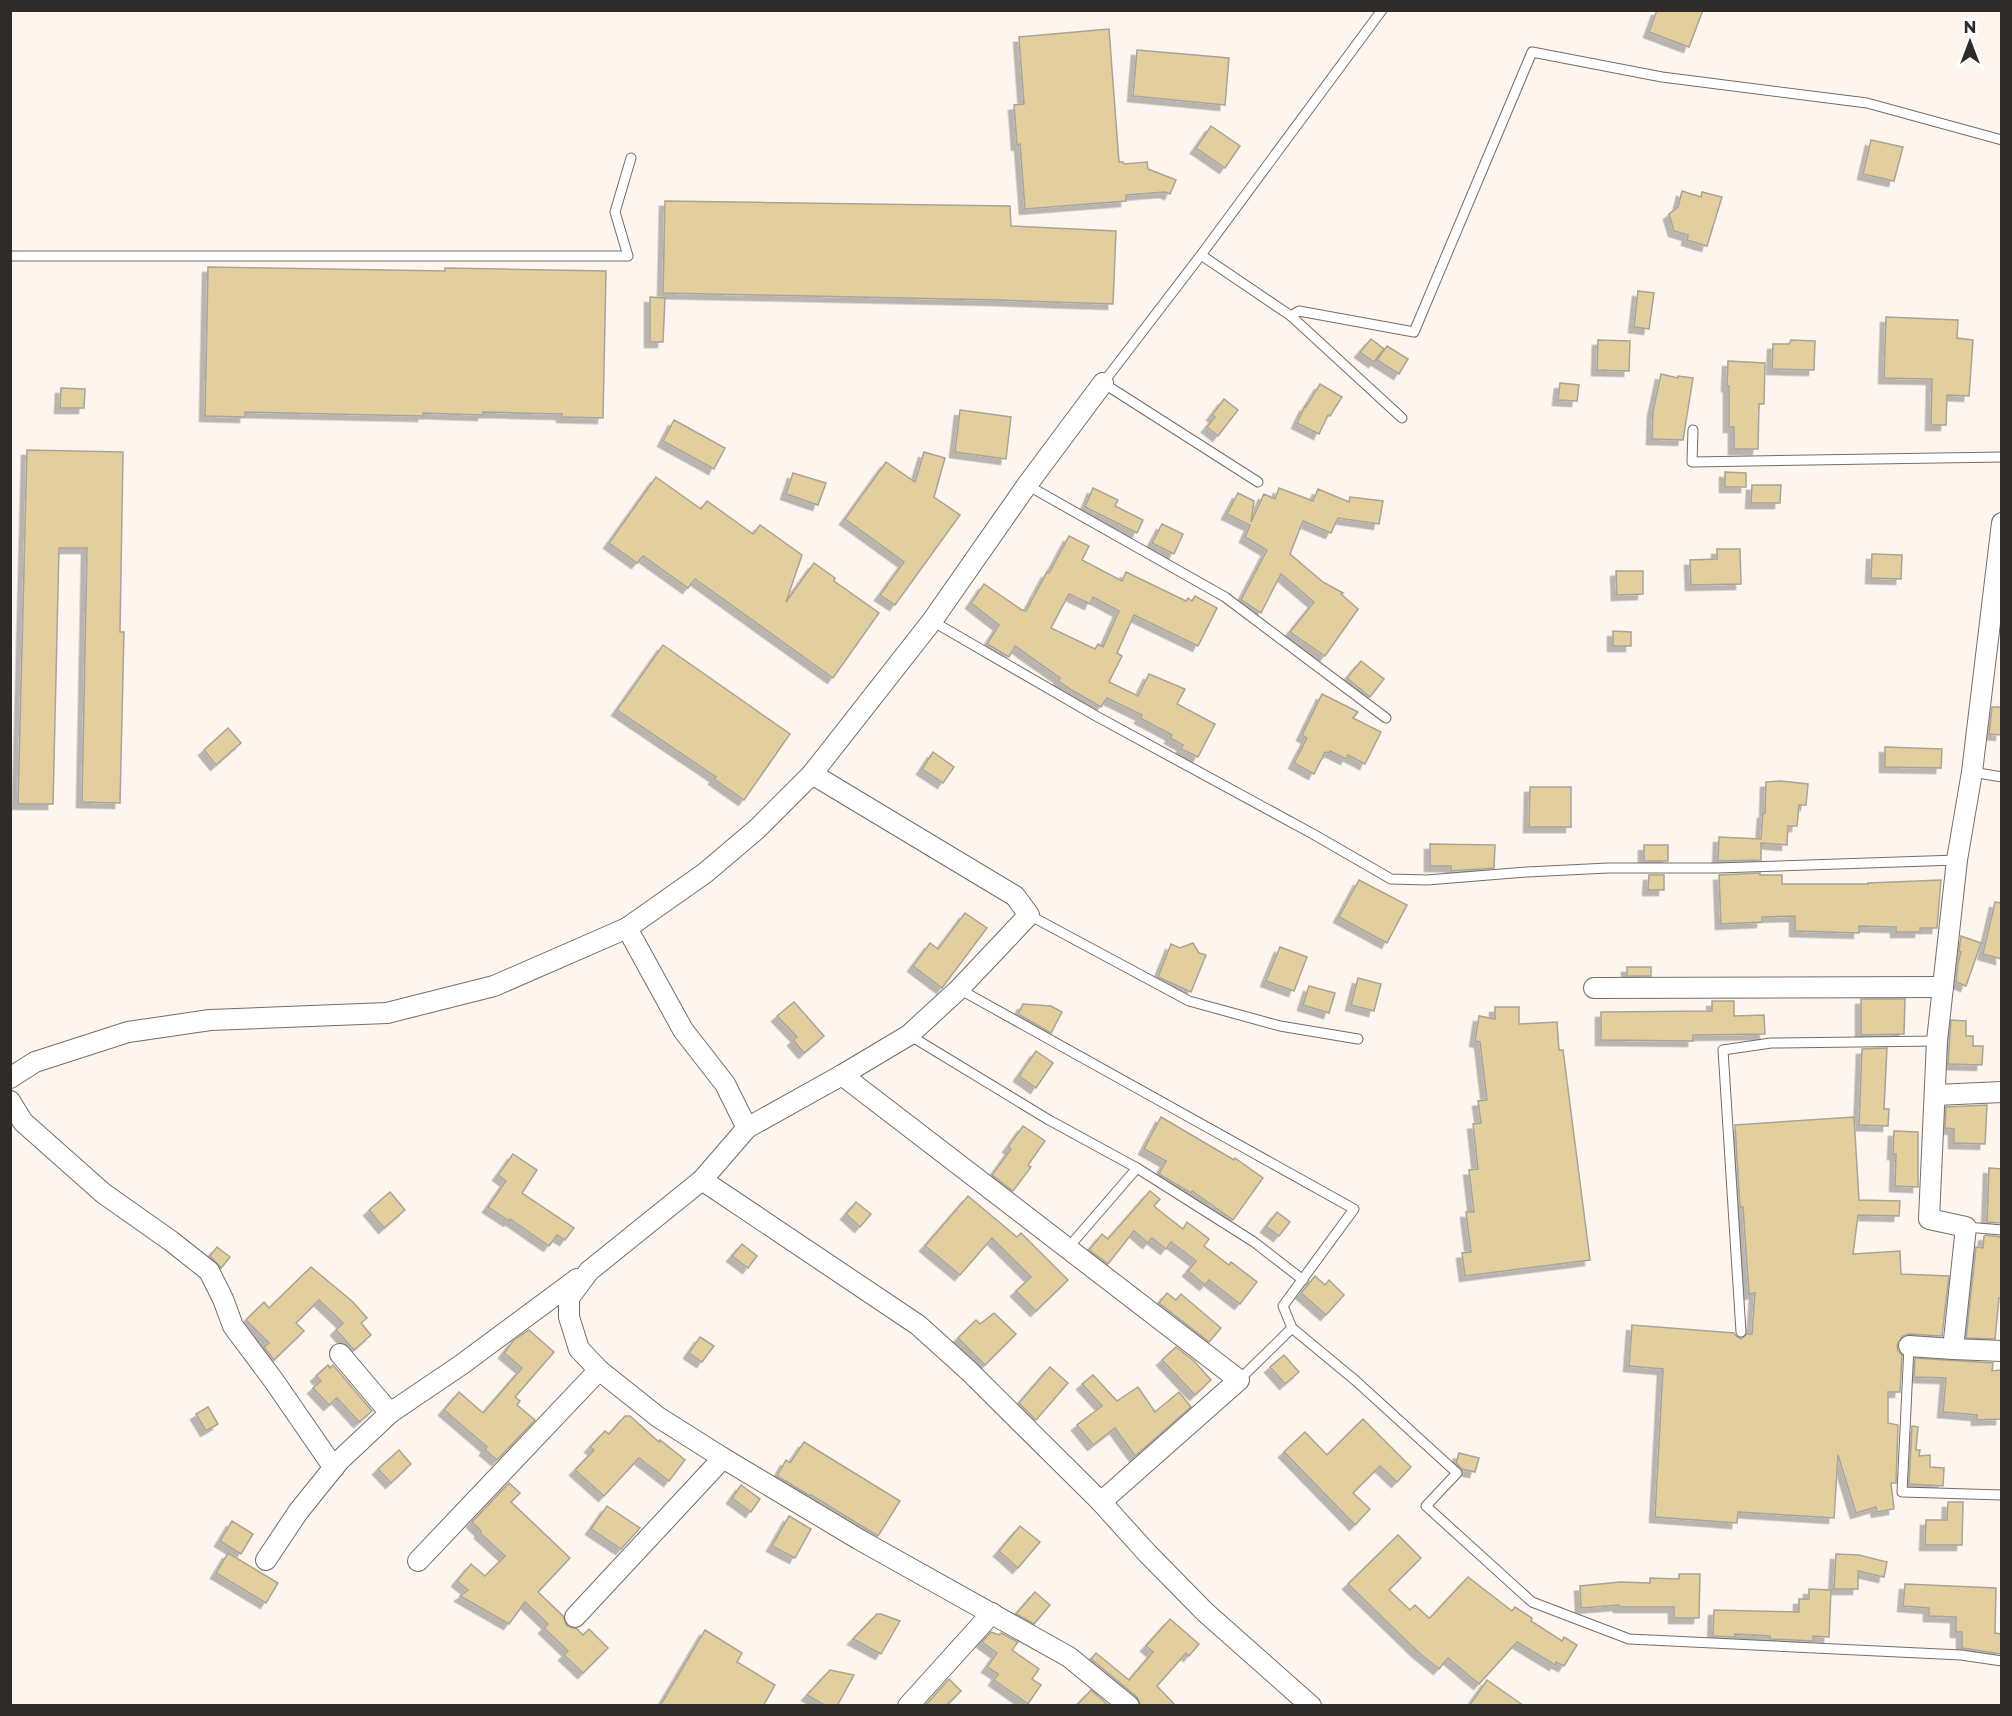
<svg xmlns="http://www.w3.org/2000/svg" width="2012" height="1716" viewBox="0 0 2012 1716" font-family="Montserrat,sans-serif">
	<defs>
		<filter id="shadow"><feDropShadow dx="-5.5" dy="5.5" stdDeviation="0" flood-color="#0004"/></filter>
	</defs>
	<rect width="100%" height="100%" fill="#fef5ee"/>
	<!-- building -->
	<g fill="#e2cf9d" stroke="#a8a499" stroke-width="1.5" fill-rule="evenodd" filter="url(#shadow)">
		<polygon points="1657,10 1703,10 1689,47 1649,32"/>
		<polygon points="1109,29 1119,162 1123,162 1124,164 1147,162 1148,169 1176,180 1170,194 1165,192 1126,195 1126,201 1025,209 1020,144 1017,145 1014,105 1024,104 1019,37"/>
		<polygon points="1137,50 1229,58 1225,105 1133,96"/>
		<polygon points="1211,126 1240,146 1225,168 1196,148"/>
		<polygon points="1871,140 1903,147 1894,181 1863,174"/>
		<polygon points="1682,191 1701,197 1702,192 1722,197 1707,246 1687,240 1688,235 1674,231 1669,214 1678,207"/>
		<polygon points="665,201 1010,206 1011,226 1116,231 1113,304 998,300 663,293"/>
		<polygon points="208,267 445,271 445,268 606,271 603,418 562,417 562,414 483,412 483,415 423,413 423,416 245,412 245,417 205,416"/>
		<polygon points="1638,291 1654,293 1649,329 1634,327"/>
		<polygon points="650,297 665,298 663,342 650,342"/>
		<polygon points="1886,317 1958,320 1957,338 1973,340 1969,396 1947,395 1946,425 1931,425 1932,379 1884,378"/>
		<polygon points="1371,339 1384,349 1374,362 1360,352"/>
		<polygon points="1598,340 1630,341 1629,371 1597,370"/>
		<polygon points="1791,340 1815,341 1814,370 1772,369 1773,344 1789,344"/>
		<polygon points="1387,346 1408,359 1399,374 1377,360"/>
		<polygon points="1728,361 1765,363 1764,404 1759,404 1758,449 1734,449 1734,427 1729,427 1729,386 1727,386"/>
		<polygon points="1661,374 1678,378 1678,376 1693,378 1683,440 1652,439 1653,411"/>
		<polygon points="1560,383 1579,385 1577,401 1558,400"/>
		<polygon points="1320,384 1342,397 1330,416 1328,415 1319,434 1297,423 1305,406 1306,407"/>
		<polygon points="61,388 85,389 84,408 60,408"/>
		<polygon points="1224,399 1238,410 1218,436 1207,427 1215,417 1212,415"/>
		<polygon points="960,410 1011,417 1006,459 955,452"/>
		<polygon points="674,420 725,448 714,469 663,441"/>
		<polygon points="27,450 123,452 120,632 124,632 120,803 82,802 87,548 59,548 53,804 18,804"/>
		<polygon points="924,452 945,458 934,497 960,515 895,605 880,595 904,562 845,519 886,462 915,482"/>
		<polygon points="1725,472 1746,473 1746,487 1725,487"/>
		<polygon points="793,473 826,483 818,505 786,494"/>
		<polygon points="656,477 701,509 707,501 753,534 760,525 802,555 786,602 814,563 835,578 834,581 879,613 833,678 695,579 688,588 643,556 637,563 609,543"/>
		<polygon points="1752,485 1781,485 1780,503 1751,503"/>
		<polygon points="1093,488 1118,500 1115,506 1143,520 1137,533 1085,507"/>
		<polygon points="1279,488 1313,501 1318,489 1349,502 1350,497 1383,501 1379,524 1338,518 1331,533 1303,521 1290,554 1323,582 1343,593 1341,594 1358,609 1325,656 1290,632 1314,602 1281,574 1261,613 1241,600 1267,550 1245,537 1250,525 1227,514 1238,493 1254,501 1251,522 1264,494 1275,499"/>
		<polygon points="1162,524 1183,534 1174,554 1152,543"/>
		<path d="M1069 536 1089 546 1082 560 1122 581 1126 572 1186 601 1188 598 1192 601 1195 596 1217 608 1198 646 1134 615 1117 653 1122 656 1109 682 1138 696 1149 674 1185 689 1177 704 1215 724 1198 757 1181 749 1183 745 1170 738 1172 735 1140 718 1142 715 1107 698 1101 707 1073 691 1058 681 1060 678 1015 646 1009 657 987 644 999 625 971 603 984 584 1022 610 1026 611 1047 572 1049 573ZM1069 594 1090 604 1093 597 1119 611 1103 647 1098 644 1095 649 1051 628Z"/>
		<polygon points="1717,549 1740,549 1741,584 1691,585 1690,560 1717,559"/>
		<polygon points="1872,554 1902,555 1901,579 1871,578"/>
		<polygon points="1616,571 1643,571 1643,594 1617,595"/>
		<polygon points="1613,631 1631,632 1631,646 1613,646"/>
		<polygon points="663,645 790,734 744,800 714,779 716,777 617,710"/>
		<polygon points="1361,661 1384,679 1370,697 1347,678"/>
		<polygon points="1322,694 1358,712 1353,718 1381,732 1365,764 1348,755 1346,759 1330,751 1329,753 1325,752 1314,774 1294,763 1307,738 1302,735"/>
		<polygon points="1992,707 2001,707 2001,735 1989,734"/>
		<polygon points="228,728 241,743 216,765 204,750"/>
		<polygon points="1885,747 1942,749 1941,768 1885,767"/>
		<polygon points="933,752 954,767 943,783 922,769"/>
		<polygon points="1781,781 1808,784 1806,805 1799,805 1797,826 1788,826 1787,845 1761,843 1761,860 1718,861 1719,837 1761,839 1763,813 1765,813 1766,782"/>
		<polygon points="1530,787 1571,787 1571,827 1529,827"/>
		<polygon points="1430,844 1495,845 1494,868 1451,871 1451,866 1430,866"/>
		<rect x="1644" y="845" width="24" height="16"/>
		<polygon points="1760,873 1760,875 1782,875 1782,884 1868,884 1868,883 1941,880 1937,928 1920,928 1920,932 1896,932 1896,927 1859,926 1859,933 1795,931 1795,916 1762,917 1762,922 1721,924 1719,875"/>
		<polygon points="1649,875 1664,875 1664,890 1648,890"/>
		<polygon points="1359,880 1407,905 1387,943 1339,917"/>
		<polygon points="1995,902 2001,903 2001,959 1983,954"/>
		<polygon points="965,913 987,928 942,988 913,966 930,943 938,949"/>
		<polygon points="1961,936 1981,943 1966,986 1956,982 1958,963 1961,952 1959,951"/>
		<polygon points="1193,943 1199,953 1206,955 1191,992 1158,977 1171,944 1180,948"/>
		<polygon points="1280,947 1307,957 1294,991 1266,981"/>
		<rect x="1627" y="967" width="24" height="9"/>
		<polygon points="1358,978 1381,984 1374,1011 1351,1005"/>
		<polygon points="1309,986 1335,993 1329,1013 1303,1005"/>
		<polygon points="1861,999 1905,999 1904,1034 1862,1035 1861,1033"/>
		<polygon points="1712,1001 1734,1001 1734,1016 1764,1015 1765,1034 1693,1035 1693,1041 1601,1040 1601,1012 1712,1011"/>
		<polygon points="794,1002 824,1036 804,1053 793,1040 797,1037 777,1016"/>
		<polygon points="1023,1004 1051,1006 1062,1012 1051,1033 1018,1014"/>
		<polygon points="1495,1007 1519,1007 1519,1024 1557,1022 1559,1050 1563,1050 1590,1260 1465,1276 1462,1253 1471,1252 1466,1212 1474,1212 1469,1170 1478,1169 1473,1124 1481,1123 1478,1101 1487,1100 1480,1042 1475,1041 1479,1016 1495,1019"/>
		<polygon points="1951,1020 1966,1021 1966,1036 1973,1036 1973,1046 1983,1046 1982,1065 1948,1064"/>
		<polygon points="1887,1048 1884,1109 1889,1109 1888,1126 1859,1125 1862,1049"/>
		<polygon points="1036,1051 1053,1063 1036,1088 1019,1076"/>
		<polygon points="1987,1105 1985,1144 1954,1143 1954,1129 1945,1128 1946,1107"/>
		<polygon points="1161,1117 1234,1160 1235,1158 1263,1178 1233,1220 1192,1191 1191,1193 1159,1174 1166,1161 1144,1149"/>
		<polygon points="1854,1117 1859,1200 1900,1201 1899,1216 1858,1215 1853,1254 1900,1251 1901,1274 1949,1276 1942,1336 1909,1334 1903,1336 1897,1345 1898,1351 1902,1355 1900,1392 1888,1392 1888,1423 1898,1425 1896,1483 1891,1483 1894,1509 1877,1512 1876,1507 1856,1513 1838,1455 1834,1518 1738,1512 1737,1523 1655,1517 1663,1369 1629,1366 1632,1325 1734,1333 1736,1336 1741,1339 1747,1334 1752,1334 1755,1293 1749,1294 1743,1207 1740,1208 1735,1125"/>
		<polygon points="1023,1126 1045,1141 1028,1165 1031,1167 1013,1191 992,1175 1011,1149 1008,1147"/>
		<polygon points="1894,1131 1918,1132 1918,1187 1895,1186 1896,1154 1893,1154"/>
		<polygon points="513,1154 537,1170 522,1193 574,1228 565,1240 557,1235 549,1246 510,1219 509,1221 488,1207 506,1181 498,1175"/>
		<polygon points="1989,1168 2001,1169 2001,1223 1987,1222"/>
		<polygon points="1150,1191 1160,1199 1154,1206 1160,1211 1183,1229 1187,1222 1209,1239 1204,1246 1229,1265 1231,1262 1257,1282 1240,1304 1209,1280 1205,1285 1188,1271 1196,1261 1171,1242 1166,1249 1152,1238 1148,1243 1134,1231 1108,1264 1089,1250 1102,1234 1108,1239"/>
		<polygon points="390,1192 405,1210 384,1228 369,1210"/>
		<polygon points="968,1196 1017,1237 1021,1233 1068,1280 1036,1311 1016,1291 1031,1277 992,1238 960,1275 925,1246"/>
		<polygon points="856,1202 871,1214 860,1227 846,1214"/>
		<polygon points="1277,1212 1290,1222 1279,1236 1266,1227"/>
		<polygon points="1986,1235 2001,1237 2001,1298 1999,1298 1995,1339 1966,1338 1976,1247 1983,1248 1984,1236"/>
		<polygon points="742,1244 757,1256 748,1268 732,1256"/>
		<polygon points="217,1247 230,1257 221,1268 210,1256"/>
		<polygon points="311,1267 353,1302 367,1318 361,1323 371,1335 354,1350 336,1330 343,1323 319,1300 296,1323 304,1331 274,1360 264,1347 269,1343 246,1320 264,1302 269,1308"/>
		<polygon points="1315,1276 1325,1285 1329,1280 1344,1295 1326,1315 1301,1293"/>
		<polygon points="1167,1293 1176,1300 1181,1294 1221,1328 1209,1342 1159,1303"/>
		<polygon points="994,1313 1016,1334 985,1365 958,1338 976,1320 980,1324"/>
		<polygon points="529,1330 554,1352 515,1397 520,1401 517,1405 535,1420 497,1460 485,1450 487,1447 444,1410 459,1392 483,1413 522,1368 504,1353 513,1341"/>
		<polygon points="700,1337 714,1346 702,1362 689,1353"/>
		<polygon points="1176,1347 1194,1361 1211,1380 1195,1395 1162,1360"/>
		<polygon points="1284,1355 1299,1372 1285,1384 1270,1367"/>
		<polygon points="1915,1358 1993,1363 1992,1371 2001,1370 2001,1419 1977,1420 1977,1415 1943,1412 1946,1378 1914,1377"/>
		<polygon points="328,1365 330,1368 333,1365 372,1411 359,1422 337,1398 329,1405 313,1388 321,1381 316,1376"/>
		<polygon points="1050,1367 1068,1383 1036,1420 1019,1403"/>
		<polygon points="1093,1375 1117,1401 1138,1387 1155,1412 1179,1392 1191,1407 1135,1456 1115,1428 1093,1445 1077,1425 1102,1406 1082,1384"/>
		<polygon points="208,1407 218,1424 206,1431 196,1414"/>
		<polygon points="625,1416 630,1416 659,1442 660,1440 685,1460 669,1481 639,1458 604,1496 575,1470 594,1450 590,1447 605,1431 609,1434"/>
		<polygon points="1363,1419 1411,1467 1397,1482 1380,1466 1353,1493 1370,1509 1355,1525 1284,1452 1305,1432 1327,1455"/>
		<polygon points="1912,1426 1918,1427 1916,1450 1920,1450 1919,1456 1930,1455 1930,1467 1944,1468 1943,1486 1909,1484"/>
		<polygon points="804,1442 900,1501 878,1536 811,1495 810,1496 777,1476 786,1460 790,1463"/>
		<polygon points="399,1450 411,1464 391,1483 378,1469"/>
		<polygon points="1459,1453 1479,1458 1475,1472 1462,1469 1456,1463"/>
		<polygon points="509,1483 520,1493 511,1502 570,1558 538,1592 563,1616 567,1626 577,1629 583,1635 589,1629 608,1648 583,1673 564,1655 568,1651 544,1628 548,1624 525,1602 509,1624 460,1596 468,1590 457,1581 471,1564 485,1576 505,1556 480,1533 481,1531 472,1522"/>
		<polygon points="741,1485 760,1499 751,1512 732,1498"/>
		<polygon points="1948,1502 1963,1502 1962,1545 1925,1545 1926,1520 1947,1520"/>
		<polygon points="607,1506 640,1528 621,1549 591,1529"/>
		<polygon points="789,1516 811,1529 795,1558 772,1546"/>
		<polygon points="232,1521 253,1534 241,1554 220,1541"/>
		<polygon points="1020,1526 1040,1542 1018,1568 999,1551"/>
		<polygon points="1398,1535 1421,1558 1389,1590 1410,1610 1415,1605 1429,1618 1431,1617 1468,1577 1512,1611 1515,1607 1532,1618 1531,1621 1562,1641 1564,1637 1577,1645 1564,1666 1556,1662 1555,1665 1517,1642 1479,1684 1448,1658 1439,1669 1418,1652 1348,1584"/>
		<polygon points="228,1553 278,1583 266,1603 216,1573"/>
		<polygon points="1836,1554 1859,1555 1887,1562 1884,1577 1858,1571 1858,1589 1834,1589"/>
		<polygon points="1679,1574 1700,1574 1699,1618 1674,1618 1674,1607 1619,1607 1619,1605 1581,1608 1580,1586 1620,1582 1650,1583 1650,1578 1679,1579"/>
		<polygon points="1905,1584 1996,1588 1995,1633 2001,1634 2001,1654 1962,1648 1962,1632 1956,1632 1956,1617 1929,1616 1929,1608 1903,1606"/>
		<polygon points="1809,1589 1831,1590 1829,1637 1813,1636 1813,1641 1770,1639 1770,1636 1735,1634 1735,1637 1713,1636 1714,1610 1799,1612 1799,1599 1809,1599"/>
		<polygon points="1035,1592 1050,1605 1034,1624 1016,1614"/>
		<polygon points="877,1614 881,1614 900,1621 881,1654 853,1639"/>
		<polygon points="1170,1619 1199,1644 1189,1656 1186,1653 1157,1686 1176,1706 1141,1706 1137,1697 1091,1659 1096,1653 1129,1680 1153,1652 1146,1646"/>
		<polygon points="705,1630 742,1653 737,1662 775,1685 763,1706 660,1706"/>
		<polygon points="991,1632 999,1635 1001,1633 1018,1642 1012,1650 1039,1669 1032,1679 1041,1685 1028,1704 994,1680 998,1674 987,1667 997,1653 982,1642"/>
		<polygon points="830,1670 854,1675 837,1706 826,1706 807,1695"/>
		<polygon points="949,1679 961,1691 946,1706 925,1706"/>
		<polygon points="1487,1680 1524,1706 1469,1706"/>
		<polygon points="1091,1690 1109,1706 1076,1706"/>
	</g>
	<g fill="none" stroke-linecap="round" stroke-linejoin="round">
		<!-- lane casing -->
		<g stroke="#776d66" stroke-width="11">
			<g id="lane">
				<polyline points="1201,255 1291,316 1402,418"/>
				<polyline points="10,256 628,256 615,212 631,158"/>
				<polyline points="1291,316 1299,311 1414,332 1532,52 1662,77 1867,103 2002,140"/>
				<polyline points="1693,430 1692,462 2002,457"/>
				<polyline points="1258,482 1103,383 1201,255 1382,10"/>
				<polyline points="1027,485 1225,597 1386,718"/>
				<polyline points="932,621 1096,716 1313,834 1391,879 1427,880 1527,872 1608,868 1717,868 1957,860"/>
				<polyline points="1972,772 2002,777"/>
				<polyline points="1029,915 1189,1001 1280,1026 1358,1039"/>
				<polyline points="959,989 1354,1209 1283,1306 1292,1328 1239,1380"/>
				<polyline points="909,1035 1049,1120 1137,1168 1254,1242 1303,1280"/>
				<polyline points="1966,1227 2002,1230"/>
				<polyline points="1067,1249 1137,1168"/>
				<polyline points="1292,1328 1356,1381 1457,1473 1426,1506 1532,1602 1629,1639 1961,1655 2002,1661"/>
				<polyline points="1741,1332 1723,1050 1771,1043 1937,1041"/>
				<polyline points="1909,1346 1902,1492 2002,1495"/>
			</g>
		</g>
		<!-- street casing -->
		<g stroke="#776d66" stroke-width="22">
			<g id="street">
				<polyline points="812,774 1015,896 1029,915 959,989 909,1035 842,1075 747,1128 702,1180 589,1271 569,1298 569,1317 579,1349 599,1370 658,1417 723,1458 860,1540 1069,1657 1129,1706"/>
				<polyline points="627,928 683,1030 725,1084 747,1128"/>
				<polyline points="1594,988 1943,987"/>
				<polyline points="842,1075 1239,1380 1101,1502"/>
				<polyline points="10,1078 35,1062 128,1032 210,1020 387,1013 494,986 627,928 705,873 757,829 812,774 932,621 1027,485 1103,383"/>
				<polyline points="1936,1095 2002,1092"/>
				<polyline points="10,1101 23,1122 103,1193 171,1241 209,1271 223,1299 233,1326 274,1381 334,1468"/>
				<polyline points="702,1180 918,1325 969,1371 1101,1502 1147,1553 1205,1612 1311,1706"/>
				<polyline points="1909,1346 1953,1349 1966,1227 1929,1219 1937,1041 1957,860 1972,772 2002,523"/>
				<polyline points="1953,1349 2002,1351"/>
				<polyline points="340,1354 390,1413"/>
				<polyline points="266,1560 298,1512 339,1461 390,1413 461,1365 577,1279"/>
				<polyline points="418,1561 599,1370"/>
				<polyline points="575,1617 723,1458"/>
				<polyline points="908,1706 992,1613"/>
			</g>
		</g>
		<!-- lane -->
		<use href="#lane" stroke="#fff" stroke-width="9"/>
		<!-- street -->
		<use href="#street" stroke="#fff" stroke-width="20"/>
	</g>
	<!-- border -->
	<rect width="2012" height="1716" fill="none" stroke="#2f2b28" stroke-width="24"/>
	<!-- north arrow -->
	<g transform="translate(1970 42)" stroke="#ffffff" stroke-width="4.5" paint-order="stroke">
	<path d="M0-4.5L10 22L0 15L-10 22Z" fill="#2f2b28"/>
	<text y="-9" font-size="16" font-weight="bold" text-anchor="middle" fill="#2f2b28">N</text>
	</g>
</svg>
